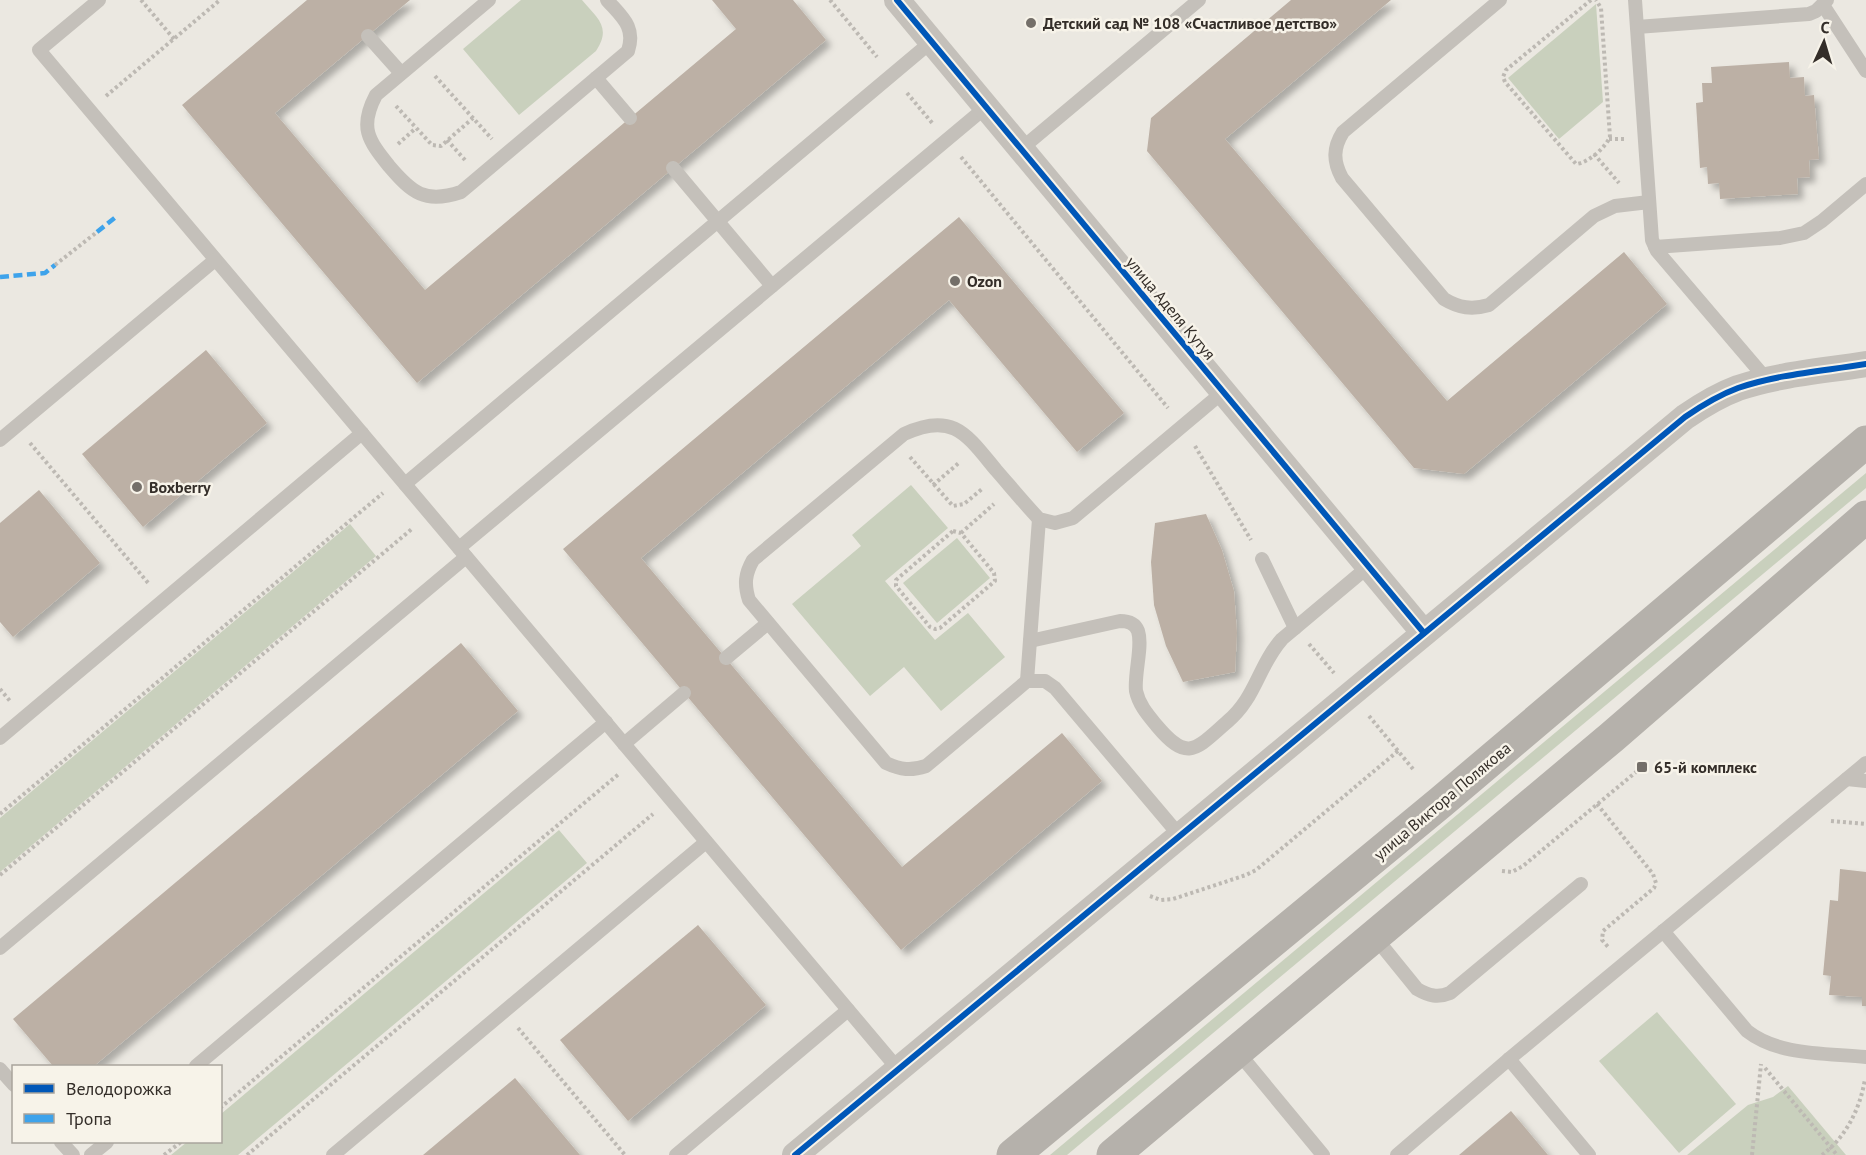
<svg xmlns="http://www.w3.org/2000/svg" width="1866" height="1155" viewBox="0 0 1866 1155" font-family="'PT Sans',sans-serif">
	<defs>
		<filter id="shadow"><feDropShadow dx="5.5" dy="5.5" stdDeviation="3" flood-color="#0004"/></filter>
	</defs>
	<rect width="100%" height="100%" fill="#ebe8e1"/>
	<!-- green -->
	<g fill="#c9d0bd">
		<path d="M521 0H582C597 18 612 27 596 51L519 115 463 49Z"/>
		<polygon points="1596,4 1603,102 1559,139 1508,78"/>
		<polygon points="1866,473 1866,488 1067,1155 1050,1155"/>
		<polygon points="911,485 948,528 885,581 935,640 968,613 1005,657 941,711 904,667 870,696 792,604 861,546 852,535"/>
		<polygon points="350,524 376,556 0,872 0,818"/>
		<polygon points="957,538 990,578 937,623 903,583"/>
		<polygon points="559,830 587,863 238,1155 171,1155 187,1142 220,1142 221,1114"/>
		<polygon points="1657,1012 1736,1104 1679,1153 1599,1061"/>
		<polygon points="1788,1086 1846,1155 1687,1155 1748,1105 1773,1097"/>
	</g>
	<!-- building -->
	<g fill="#bcb0a5" filter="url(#shadow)">
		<polygon points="307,0 410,0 275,113 425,290 736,29 712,0 793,0 826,40 417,383 182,105"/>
		<polygon points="1291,0 1391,0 1225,139 1447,401 1624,252 1667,304 1464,474 1414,468 1147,151 1151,118"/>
		<polygon points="1789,62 1790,78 1804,77 1805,96 1814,95 1819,159 1809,160 1810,177 1797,178 1798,194 1720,199 1719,183 1708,184 1707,167 1700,168 1696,103 1703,102 1702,83 1712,83 1711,67"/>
		<polygon points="959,217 1124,413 1077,452 949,300 641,558 902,867 1062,733 1102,781 901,950 563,549"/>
		<polygon points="206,350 267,423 143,527 82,454"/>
		<polygon points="39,490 100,563 13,637 0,622 0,523"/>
		<polygon points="1206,514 1222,550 1234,591 1237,633 1235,672 1183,682 1166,646 1154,605 1151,562 1155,523"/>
		<polygon points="461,643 518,711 94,1066 53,1066 13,1019"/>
		<polygon points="1840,869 1866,872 1866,1006 1862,1006 1862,997 1829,995 1831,976 1823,975 1830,900 1838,901"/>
		<polygon points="698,925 766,1005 628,1121 560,1040"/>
		<polygon points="515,1078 580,1155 423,1155 454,1129"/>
		<polygon points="1511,1111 1548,1155 1459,1155"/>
	</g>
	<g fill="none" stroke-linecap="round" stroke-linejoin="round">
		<!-- path -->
		<g stroke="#bdb9b3" stroke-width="4" stroke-dasharray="3 3" stroke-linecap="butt">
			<polyline points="141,0 174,39"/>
			<polyline points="830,0 877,57"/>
			<path d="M1591 0 1506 70 1503 77 1505 82 1576 164C1588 163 1605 148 1610 137L1601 8 1596 0"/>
			<polyline points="435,76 473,118"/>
			<polyline points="907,93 933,124"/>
			<polyline points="106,96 220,0"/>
			<polyline points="396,106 432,145 441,146 473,118 492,139"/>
			<polyline points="1609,139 1624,139"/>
			<polyline points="447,140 465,160"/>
			<polyline points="398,144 416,128"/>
			<polyline points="1594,154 1619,183"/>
			<polyline points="961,157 1168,408"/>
			<polyline points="55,265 97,232"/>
			<polyline points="30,443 149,584"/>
			<polyline points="1195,446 1251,540"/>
			<polyline points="910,457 953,506 964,504 982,489"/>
			<polyline points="933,485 960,462"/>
			<polygon points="953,531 961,533 994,573 995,581 940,628 935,629 930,627 896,586 896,580"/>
			<polyline points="961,533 994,504"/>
			<polyline points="1309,644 1334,673"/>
			<polyline points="0,689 10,701"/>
			<polyline points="1369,716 1413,769"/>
			<polyline points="1597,804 1653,874 1656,883 1654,888 1603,931 1602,940 1609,948"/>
			<polyline points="0,814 383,493"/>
			<polyline points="1831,821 1866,824"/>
			<polyline points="1502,871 1512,872 1523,866 1642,767"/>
			<polyline points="0,875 413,528"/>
			<polyline points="1150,896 1161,900 1173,899 1246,875 1256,870 1398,751"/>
			<polyline points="518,1028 625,1155"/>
			<polyline points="1765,1068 1837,1155"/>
			<polyline points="220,1108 620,773"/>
			<polyline points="164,1155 181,1142"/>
			<polyline points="247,1155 653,814"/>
			<polyline points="1752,1155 1761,1064"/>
			<path d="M1822 1155C1846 1137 1860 1109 1865 1079"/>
		</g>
		<!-- service -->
		<g stroke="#c4c0ba" stroke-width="14">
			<polyline points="99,0 39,50 898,1069"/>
			<path d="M489 0 376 95C359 127 368 140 389 166 412 193 425 204 461 192L628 51C636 27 622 17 607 0"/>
			<path d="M1500 0 1343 132C1333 148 1333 161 1342 178L1444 299C1459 308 1472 310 1489 305L1594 216 1615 206 1649 202"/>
			<polyline points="1635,0 1652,240 1657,251 1767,380"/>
			<polyline points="1823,5 1866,71"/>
			<polyline points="1637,27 1809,14 1816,11 1827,0"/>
			<polyline points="368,36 401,73"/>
			<polyline points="596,78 630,118"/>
			<polyline points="1021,149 1199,0"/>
			<polyline points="673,168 772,286"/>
			<polyline points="1655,247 1780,238 1804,233 1822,221 1866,184"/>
			<polyline points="0,440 215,260"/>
			<polyline points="405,484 931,42"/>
			<polyline points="459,548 986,107"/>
			<polyline points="1262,559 1295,628"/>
			<path d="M1030 641 1120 621C1128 621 1135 623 1138 631 1143 646 1134 674 1136 691 1139 705 1148 715 1157 726 1188 763 1196 749 1227 722 1256 698 1258 666 1282 639L1369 566"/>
			<polyline points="726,658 768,623"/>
			<polyline points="1027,681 1039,519"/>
			<polyline points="0,738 362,433"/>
			<polyline points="624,744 684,693"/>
			<polyline points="1847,779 1866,781"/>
			<path d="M1180 836 1055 688 1045 681H1027L926 766C911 771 901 770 886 763L749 600C744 584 745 574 753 560L904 434C953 411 967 435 996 470 1010 486 1024 503 1039 519L1055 523 1073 518 1223 392"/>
			<path d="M1663 931 1747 1031C1779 1056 1826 1053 1866 1057"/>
			<path d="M1374 936 1417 989C1429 996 1438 998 1450 993L1581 884"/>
			<polyline points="0,948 466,557"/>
			<polyline points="1237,1051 1323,1155"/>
			<polyline points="1509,1059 1589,1155"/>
			<polyline points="196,1066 606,722"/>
			<polyline points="0,1069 14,1085"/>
			<polyline points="61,1142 73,1155"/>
			<polyline points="91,1155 107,1142"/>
			<polyline points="333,1155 706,842"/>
			<polyline points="676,1155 848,1010"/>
			<polyline points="1397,1155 1509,1059 1866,763"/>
		</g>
		<!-- minor -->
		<g stroke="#c4c0ba" stroke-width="26">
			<polyline points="897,0 1424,633"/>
			<path d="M795 1155 1685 417C1701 406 1719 395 1738 388 1779 374 1824 371 1866 364"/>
		</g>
		<!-- secondary -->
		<g stroke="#b5b1ab" stroke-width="33">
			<polyline points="1013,1155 1441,802 1866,442"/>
			<polyline points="1113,1155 1612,737 1866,517"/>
		</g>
		<!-- quiet -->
		<g stroke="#3ea3eb" stroke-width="4.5" stroke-dasharray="9 4.5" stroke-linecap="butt">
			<polyline points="97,232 117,216"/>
			<polyline points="0,277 45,273 55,265"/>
		</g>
		<!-- cycleway casing -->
		<g stroke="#f7f3e9" stroke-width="10">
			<g id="cycleway">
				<polyline points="897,0 1424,633"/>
				<path d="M795 1155 1685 417C1701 406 1719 395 1738 388 1779 374 1824 371 1866 364"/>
			</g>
		</g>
		<!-- cycleway -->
		<use href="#cycleway" stroke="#0057b8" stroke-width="6"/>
	</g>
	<!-- markers -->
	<g fill="#746f69" stroke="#f7f3e9" stroke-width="2">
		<circle cx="1031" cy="23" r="6"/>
		<circle cx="955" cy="281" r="6"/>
		<circle cx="137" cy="487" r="6"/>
		<rect x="1636" y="761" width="12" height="12" rx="3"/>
	</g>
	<g text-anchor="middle" stroke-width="5" stroke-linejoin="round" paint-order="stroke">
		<!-- poi labels -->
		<g font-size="16" font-weight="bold" fill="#342e29" stroke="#f7f3e9" text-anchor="start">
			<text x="1043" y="29">Детский сад № 108 «Счастливое детство»</text>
			<text x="967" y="287">Ozon</text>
			<text x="149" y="493">Boxberry</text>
			<text x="1654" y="773">65-й комплекс</text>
		</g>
		<!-- street labels -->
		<g font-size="16" fill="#342e29" stroke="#f7f3e9">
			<text transform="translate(1171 308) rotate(50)" y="6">улица Аделя Кутуя</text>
			<text transform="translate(1442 801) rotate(-40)" y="6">улица Виктора Полякова</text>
		</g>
	</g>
	<!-- legend -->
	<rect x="12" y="1065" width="210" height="78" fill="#f7f3e9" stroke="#a9a49c" stroke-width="1.5"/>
	<rect x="24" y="1084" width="30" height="9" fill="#0057b8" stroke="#a9a49c" stroke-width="1.5"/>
	<text x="66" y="1095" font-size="18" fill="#342e29">Велодорожка</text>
	<rect x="24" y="1114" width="30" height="9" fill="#3ea3eb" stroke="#a9a49c" stroke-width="1.5"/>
	<text x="66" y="1125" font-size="18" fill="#342e29">Тропа</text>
	<!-- north arrow -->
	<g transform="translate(1824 42) rotate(4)" stroke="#f7f3e9" stroke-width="4.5" paint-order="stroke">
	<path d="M0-4.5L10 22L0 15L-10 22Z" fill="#342e29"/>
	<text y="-9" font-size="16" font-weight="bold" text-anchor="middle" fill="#342e29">С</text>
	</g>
</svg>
